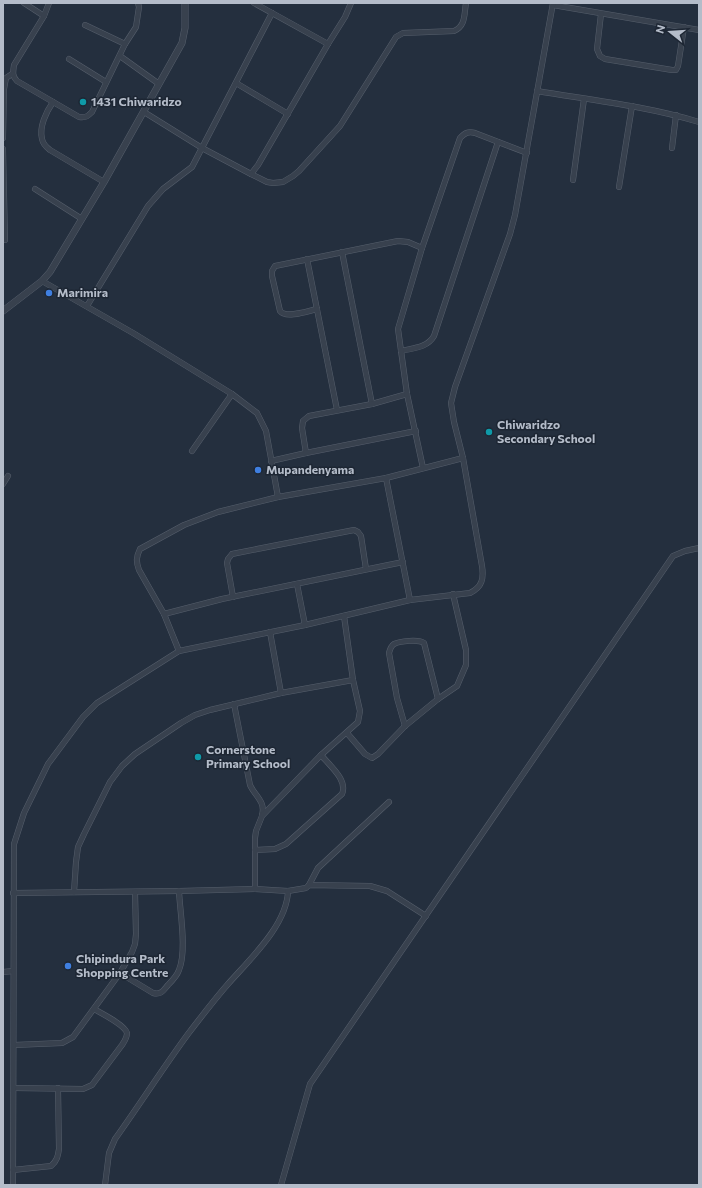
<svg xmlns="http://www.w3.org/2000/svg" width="702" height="1188" viewBox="0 0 702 1188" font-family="Commissioner,sans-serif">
	<rect width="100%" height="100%" fill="#242f3e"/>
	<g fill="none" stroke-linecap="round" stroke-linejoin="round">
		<!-- minor casing -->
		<g stroke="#565f6c" stroke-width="6">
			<g id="minor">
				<path d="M24 3 44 16 14 65C13 72 12 76 17 81L79 117C86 118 88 116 92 112L125 44 136 27 139 7 138 3"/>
				<polyline points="254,3 328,44"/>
				<polyline points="553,5 699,30"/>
				<polyline points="601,14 597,49 600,56 605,59 672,70 676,70 678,66 684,27"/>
				<polyline points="44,16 49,3"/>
				<polyline points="85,25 125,44"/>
				<polyline points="120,56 159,84"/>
				<polyline points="69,59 106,82"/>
				<polyline points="236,83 288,114"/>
				<path d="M537 91C591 100 646 106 699 122"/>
				<path d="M53 102C46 112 39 127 42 139 43 144 46 147 50 150L104 182"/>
				<polyline points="144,112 202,148 251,174 258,165 328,44 345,17 351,3"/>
				<polyline points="3,138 4,89 6,78 12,74"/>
				<polyline points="672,148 676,115"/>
				<polyline points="3,149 5,240"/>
				<path d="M251 174 267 182 273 183 283 182 293 176 299 171 340 126 396 37 403 33 454 31C466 26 464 14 466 3"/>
				<polyline points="573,180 584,99"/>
				<polyline points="619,187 632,106"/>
				<polyline points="35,189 82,219"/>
				<polyline points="342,252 372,404"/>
				<polyline points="307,259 337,410"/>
				<polyline points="42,281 133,333 232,394 257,413 266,431 278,497"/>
				<polyline points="87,306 148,206 163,189 192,167 272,13"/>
				<path d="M317 309C308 311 286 319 280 311L272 276V271L275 266 398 241 408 242 422 248"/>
				<path d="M401 351C413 348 427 348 434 336L498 142"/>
				<polyline points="192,451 232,394"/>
				<polyline points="306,453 302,428 303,421 309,416 372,404 407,394"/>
				<polyline points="271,461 306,453 416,431"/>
				<path d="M423 468 407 394 398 329 422 248 460 138C465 133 468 131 475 133L527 153"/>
				<polyline points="386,478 410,600"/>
				<polyline points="3,484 8,476"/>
				<polyline points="297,584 305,625"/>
				<polyline points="233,597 227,563 228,559 232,554 354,530 358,532 361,536 366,569"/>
				<polyline points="164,614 222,599 403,562"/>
				<polyline points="270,632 281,693"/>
				<path d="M179 651 305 625 410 600 470 593C482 587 484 579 482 566L463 458"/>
				<path d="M234 704 250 785C255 796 266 802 262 815"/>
				<path d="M405 726 397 698 389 653C390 649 391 646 394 644 400 641 419 639 424 643L438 699"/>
				<polyline points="347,733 365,754 372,758 378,754 405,726 438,699 457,686 466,665 466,650 453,594"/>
				<path d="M255 850 275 849 286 844 342 794C348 780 330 766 321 755"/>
				<polyline points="309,885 318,868 389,802"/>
				<polyline points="255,889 255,838 256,831 262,816 321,755 358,722 360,711 353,680"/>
				<polyline points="74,892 76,862 78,847 84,834 110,782 122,766 135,754 181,723 195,715 210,710 281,693 353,680 344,616"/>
				<polyline points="13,893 179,891 255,889 288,891 306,888 309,885 370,886 387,891 426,916"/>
				<polyline points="3,972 13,971"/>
				<path d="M120 973 153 993C161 995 163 991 168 985 172 981 177 976 179 970 187 950 180 913 179 891"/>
				<polyline points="14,1045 62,1043 73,1037 120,973 132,952 135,944 136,934 135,892"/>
				<path d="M14 1088 83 1089 92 1085 122 1045C124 1042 127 1038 127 1033 125 1025 101 1013 94 1009"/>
				<path d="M13 1170 51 1166C57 1161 58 1156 59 1149L58 1088"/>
				<path d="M13 1185 14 844 24 813 48 764 83 717 97 703 179 651 164 614 139 570C136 562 136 557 140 549L184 525 218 512 278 497 386 478 463 458 454 422 451 403 455 387 510 234 515 215 553 3"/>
				<path d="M105 1185 109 1153 115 1139C140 1104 163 1068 188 1034 201 1017 214 1000 228 984 250 959 287 925 288 891"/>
				<polyline points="281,1185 310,1084 673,556 685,551 699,548"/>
			</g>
		</g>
		<!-- tertiary casing -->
		<g stroke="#565f6c" stroke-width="7">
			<polyline id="tertiary" points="3,311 42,281 50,272 104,182 182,43 185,28 185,3"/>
		</g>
		<!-- minor -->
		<use href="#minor" stroke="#38414e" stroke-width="5"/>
		<!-- tertiary -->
		<use href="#tertiary" stroke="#38414e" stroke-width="6"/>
	</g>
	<!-- markers -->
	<g fill="#0f9aa8" stroke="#1d2633" stroke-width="1.5">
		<circle cx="83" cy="102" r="4"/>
		<circle cx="489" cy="432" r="4"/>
		<circle cx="198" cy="757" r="4"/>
	</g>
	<g fill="#3f7fe0" stroke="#1d2633" stroke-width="1.5">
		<circle cx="49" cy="293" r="4"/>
		<circle cx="258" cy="470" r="4"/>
		<circle cx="68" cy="966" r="4"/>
	</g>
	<g text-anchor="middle" stroke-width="3" stroke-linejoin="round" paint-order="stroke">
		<!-- poi labels -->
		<g font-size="12" font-weight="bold" fill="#b4bcc9" stroke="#1d2633" text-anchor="start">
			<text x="91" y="106">1431 Chiwaridzo</text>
			<text x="57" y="297">Marimira</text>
			<text x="497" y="429">Chiwaridzo<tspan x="497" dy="14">Secondary School</tspan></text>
			<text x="266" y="474">Mupandenyama</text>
			<text x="206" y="754">Cornerstone<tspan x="206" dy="14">Primary School</tspan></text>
			<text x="76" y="963">Chipindura Park<tspan x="76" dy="14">Shopping Centre</tspan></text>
		</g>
	</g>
	<!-- border -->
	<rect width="702" height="1188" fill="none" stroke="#b4bcc9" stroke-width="8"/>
	<!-- north arrow -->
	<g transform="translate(670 32) rotate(287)" stroke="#1d2633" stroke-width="3" paint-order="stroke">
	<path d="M0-3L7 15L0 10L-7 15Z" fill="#b4bcc9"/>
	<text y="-6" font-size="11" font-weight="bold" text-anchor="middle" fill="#b4bcc9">N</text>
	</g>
</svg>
